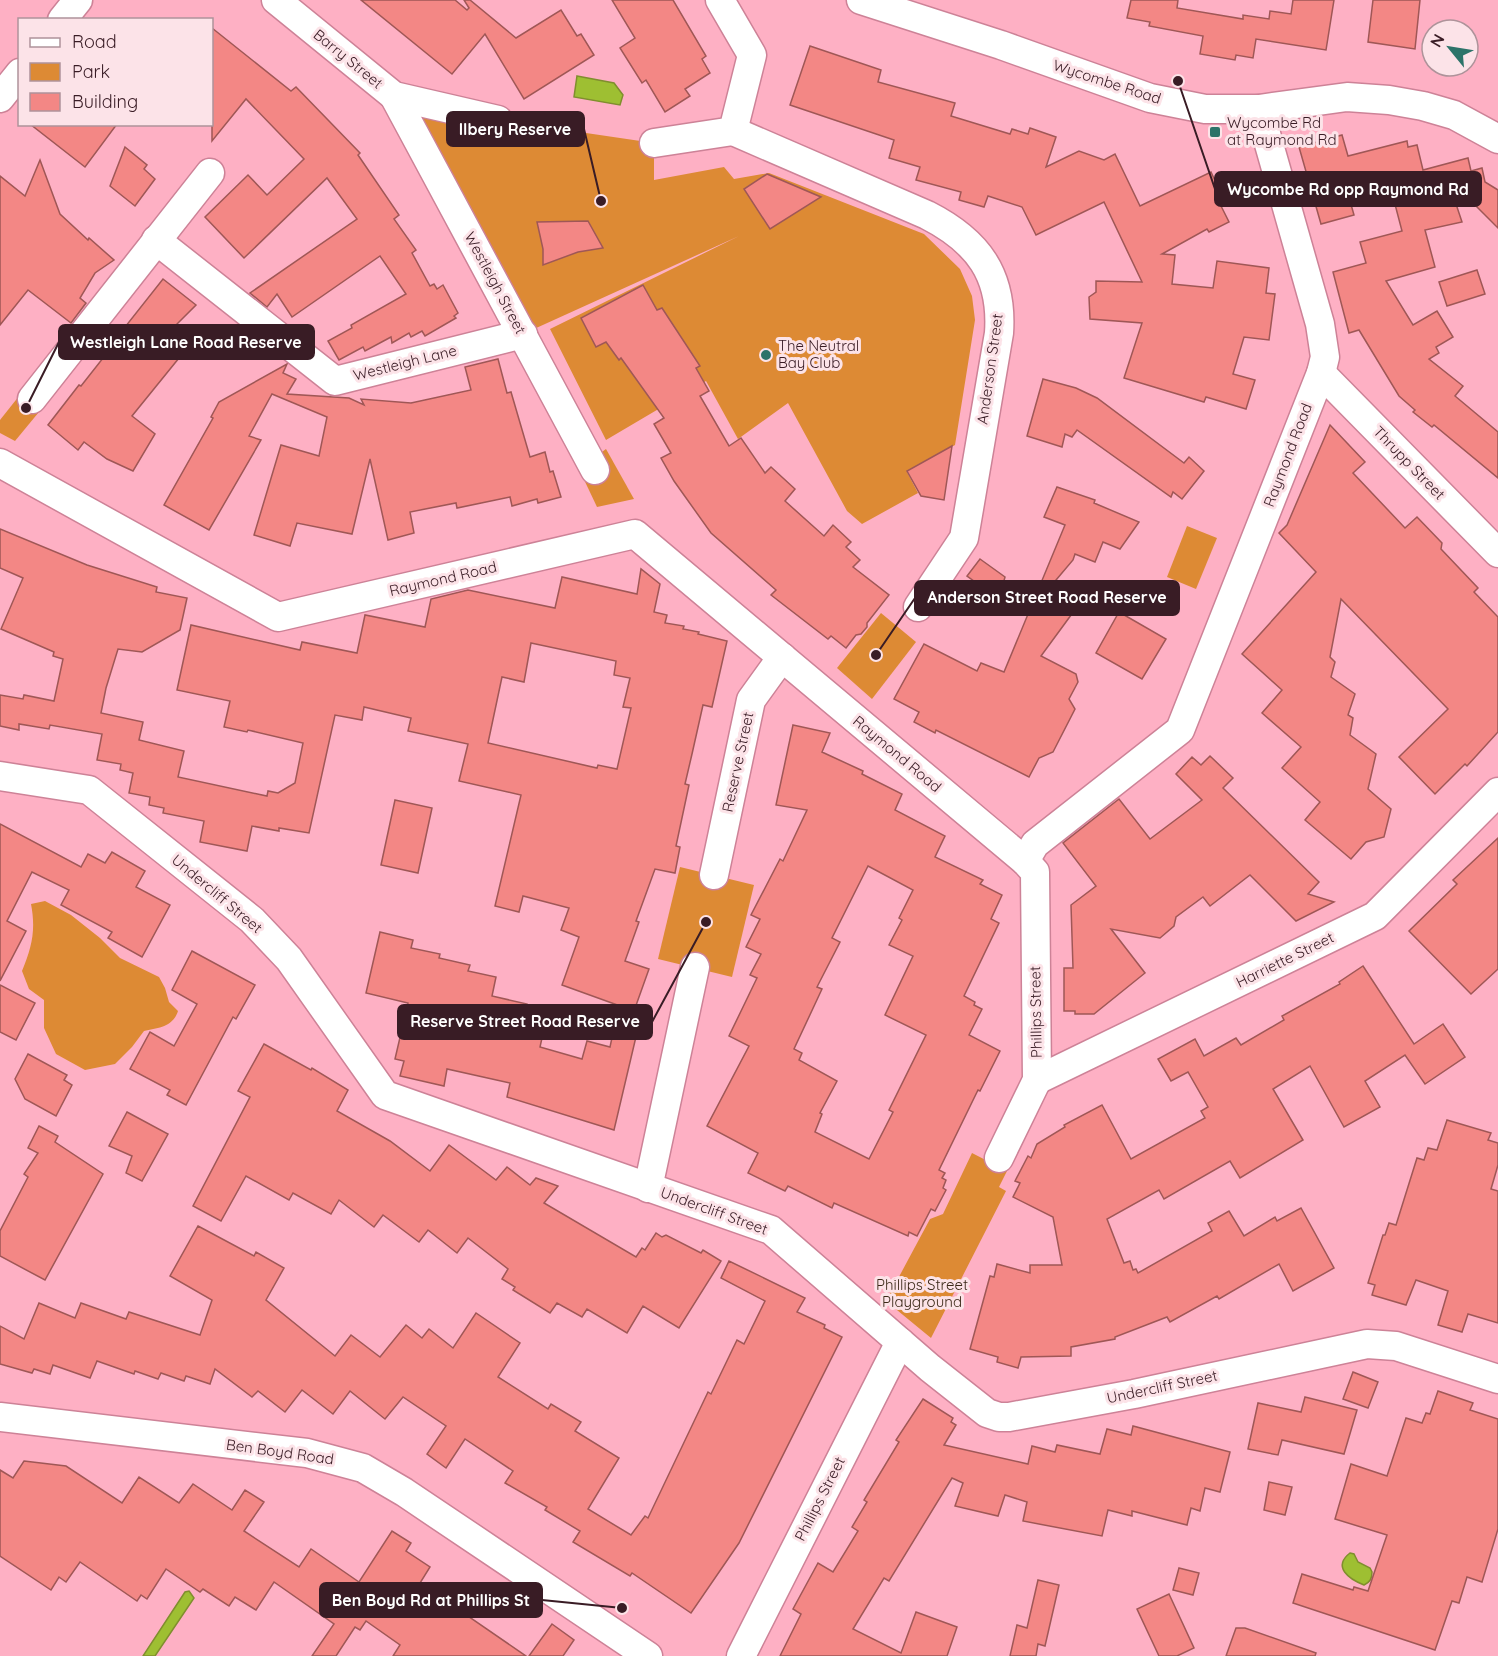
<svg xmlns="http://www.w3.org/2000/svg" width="1498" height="1656" viewBox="0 0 1498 1656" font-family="Quicksand,sans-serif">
	<rect width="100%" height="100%" fill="#feb0c4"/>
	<!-- green -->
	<g fill="#dd8a34">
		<polygon points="394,96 498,120 654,143 654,180 724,167 734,179 769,173 924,234 960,269 972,296 975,320 955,445 907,472 918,493 862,524 847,511 788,403 738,439 706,381 606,440 550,329 739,236 523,334"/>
		<polygon points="31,381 53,395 15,441 0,433 0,420"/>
		<polygon points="606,449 634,499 597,507 579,469"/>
		<polygon points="1187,526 1217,538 1196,589 1167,577"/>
		<polygon points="881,613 916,642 872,699 837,668"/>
		<polygon points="680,867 754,885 732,977 658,959"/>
		<path d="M45 901 71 915 100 938 120 958 159 977 165 988 169 1002 178 1011C173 1027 158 1028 144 1031L132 1047 115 1064 85 1070 56 1054 44 1028V1000L29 989 22 971C32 947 36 930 31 904Z"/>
		<polygon points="972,1153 1007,1171 999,1187 1006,1191 931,1338 886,1301 930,1219 943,1214"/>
	</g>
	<!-- water -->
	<g fill="#9ebf32" stroke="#808e2e" stroke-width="1.5">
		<polygon points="577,76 614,83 623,95 620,105 574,97"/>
		<path d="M1350 1553 1354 1554 1358 1562 1370 1568 1372 1572C1372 1579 1370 1582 1364 1585 1349 1579 1332 1567 1350 1553Z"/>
		<polygon points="189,1591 194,1598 155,1656 143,1656 185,1592"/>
	</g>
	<!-- building -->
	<g fill="#f38785" stroke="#9f5756" stroke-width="1.5" fill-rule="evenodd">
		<polygon points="361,0 455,0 467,10 469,8 464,0 470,0 516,38 561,10 577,36 581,34 594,55 524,99 485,34 452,74"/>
		<polygon points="612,0 673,0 706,56 702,59 710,73 685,89 690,96 665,112 646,80 642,83 620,48 635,38"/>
		<polygon points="1131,0 1178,0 1177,8 1243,19 1243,15 1269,19 1270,11 1291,14 1293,0 1334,0 1326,50 1256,39 1253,58 1236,55 1235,60 1200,54 1203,36 1149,26 1150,22 1127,18"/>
		<polygon points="1373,0 1420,0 1415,49 1368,42"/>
		<polygon points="212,28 291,91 296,87 360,153 358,155 399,215 394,219 416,250 412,253 430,286 434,284 437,289 443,285 458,313 454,316 456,318 425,336 422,331 411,337 409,333 392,343 391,337 365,351 363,347 339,360 328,341 352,328 351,325 406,294 380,256 292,317 277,294 267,307 250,293 357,219 327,178 244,258 205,217 248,175 267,195 304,159 246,99 212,141"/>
		<polygon points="810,46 881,70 878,82 955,103 951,116 1010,134 1012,129 1028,134 1030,128 1056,137 1046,167 1079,151 1104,160 1115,154 1140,206 1211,172 1224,200 1219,202 1229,222 1209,232 1207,229 1162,254 1175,255 1172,284 1213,288 1217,261 1269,268 1266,293 1275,294 1269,340 1244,337 1233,374 1255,380 1246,409 1206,397 1204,402 1124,378 1142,323 1090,319 1089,297 1096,292 1096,281 1142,282 1104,202 1036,235 1022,207 988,196 984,207 959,200 961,192 916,180 920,167 889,158 894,140 790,105"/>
		<polygon points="30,124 117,124 85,167"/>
		<polygon points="1342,135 1348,156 1407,141 1408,147 1417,145 1423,170 1468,158 1471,171 1482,168 1485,182 1498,190 1498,228 1447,177 1462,222 1425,230 1435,267 1386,281 1413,325 1437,311 1453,337 1436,347 1439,353 1429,359 1463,386 1455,396 1498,432 1498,478 1434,425 1432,427 1413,412 1415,410 1399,396 1359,330 1349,333 1333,272 1366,263 1360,242 1402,231 1391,189 1350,201 1354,215 1321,224 1299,147"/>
		<polygon points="125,147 147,165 144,169 155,179 135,206 110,186"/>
		<polygon points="40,160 60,214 88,240 89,238 114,260 95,273 80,298 86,303 71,323 28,290 0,325 0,176 25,196"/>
		<polygon points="767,174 821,197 770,229 744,189"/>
		<polygon points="588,221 603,248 578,252 543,265 543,249 537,222"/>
		<polygon points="1477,270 1485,294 1447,306 1439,282"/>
		<polygon points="163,279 196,305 177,324 192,342 132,416 155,434 133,471 107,459 84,442 78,450 48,425 79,385 81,386 111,348 110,346"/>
		<polygon points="643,285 657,310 662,308 700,366 696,368 709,391 700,396 729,446 741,438 765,473 771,467 795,489 785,501 824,536 833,525 851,542 846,547 860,560 853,567 889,595 867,623 867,627 861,634 856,635 846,648 831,636 828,639 771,595 776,590 711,533 674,481 661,458 671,453 654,424 664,418 621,358 619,360 606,342 596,347 581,318"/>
		<polygon points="498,359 507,393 511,392 530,457 545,452 550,472 553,471 561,497 538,503 537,499 512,506 510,497 457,508 456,503 410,512 414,533 388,540 370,459 352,534 297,523 290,546 254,535 281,445 319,456 327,417 272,394 249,436 261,440 209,530 164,505 213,418 211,417 219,402 287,364 283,373 296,379 287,394 349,398 364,405 361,399 411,403 471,390 465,367"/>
		<polygon points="1043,379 1076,388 1097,398 1184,463 1189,457 1204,471 1182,499 1173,492 1171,497 1077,430 1072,437 1065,434 1062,447 1027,436"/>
		<polygon points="1330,425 1365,462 1353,473 1405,528 1417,517 1442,543 1441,549 1478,588 1474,592 1498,617 1498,732 1467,766 1465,764 1435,794 1399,757 1448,709 1341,599 1330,657 1335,662 1331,677 1355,694 1348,715 1353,718 1350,735 1376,754 1368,789 1391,809 1384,837 1366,842 1351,859 1305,820 1320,802 1282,768 1301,747 1262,713 1282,690 1242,654 1316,572 1279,533 1287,525"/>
		<polygon points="952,446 944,500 921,496 907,471"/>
		<polygon points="1057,487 1095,500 1094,503 1139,522 1120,549 1103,542 1095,562 1075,554 1073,560 1051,586 1064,596 1068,606 1074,611 1041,656 1076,674 1078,682 1069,699 1075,709 1053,752 1039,758 1029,777 936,730 935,733 914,722 919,712 894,699 924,644 977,671 981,663 1004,672 1065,525 1044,517"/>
		<path d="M0 529 87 565 157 587 156 592 187 598 180 630 142 652 118 649 106 688 101 713 143 722 139 740 184 751 178 777 267 796 268 791 278 793 295 783 303 743 248 730 247 732 224 727 230 701 177 690 191 625 300 650 302 642 357 653 365 615 425 627 431 599 468 590 555 608 562 577 637 594 641 569 660 584 654 612 667 615 665 623 684 626 683 629 699 632 698 634 727 641 712 707 703 705 692 754 685 784 689 785 676 846 680 847 675 873 655 869 636 921 639 922 625 961 649 969 634 1011 562 985 579 937 561 930 569 908 523 896 519 912 495 906 521 795 459 781 468 744 408 731 411 718 364 707 362 720 335 715 309 833 279 828V831L252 826 247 851 200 842 204 821 163 813 164 808 149 805 150 797 129 793 133 773 120 770 121 764 97 760 102 734 50 725 49 729 19 724V730L0 726V695L23 699 24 695 54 701 63 659 53 656 54 652 1 629 23 578 0 568ZM531 643 616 661 614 675 630 678 623 707 631 708 617 769 598 765 597 768 488 743 502 677 524 682Z"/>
		<polygon points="980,559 1005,577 999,599 967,576"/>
		<polygon points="1119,612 1166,639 1142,679 1096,653"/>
		<path d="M793 725 830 733 822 752 863 771 862 774 902 794 895 810 945 836 935 857 983 880 980 884 1002 895 991 919 999 923 964 996 975 1002 974 1005 982 1009 969 1035 1000 1051 980 1091 978 1090 939 1170 945 1173 942 1178 946 1180 943 1188 946 1190 935 1211 931 1209 917 1236 909 1232 908 1236 834 1203 832 1208 788 1186 785 1191 748 1173 758 1153 707 1126 749 1046 729 1036 757 978 750 975 761 954 746 947 760 919 751 915 780 859 783 861 807 810 776 805ZM868 866 913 890 899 918 902 920 889 945 913 956 885 1015 926 1035 889 1110 893 1112 869 1159 815 1132 822 1114 820 1113 837 1081 799 1060 802 1053 794 1049 822 989 817 987 840 942 832 938Z"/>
		<polygon points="1210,756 1233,778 1223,788 1319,882 1308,894 1334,902 1296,921 1250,875 1210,906 1203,897 1176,917 1174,926 1160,938 1111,929 1145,973 1094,1014 1075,1014 1075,1011 1064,1011 1064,968 1073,968 1071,905 1096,886 1063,843 1119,799 1150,839 1202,800 1176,774 1192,757 1201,765"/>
		<polygon points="395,800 432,808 418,873 381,865"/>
		<polygon points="0,824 81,867 88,854 105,863 112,852 145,871 136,887 170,905 142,957 108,938 112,932 61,905 69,890 32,872 7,921 26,931 0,981"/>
		<polygon points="1498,838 1498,969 1471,994 1409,931 1457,884 1453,880"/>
		<polygon points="380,932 413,940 411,948 440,954 439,958 470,965 468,971 496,977 492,996 527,1004 521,1032 542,1038 540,1047 582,1059 587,1041 610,1047 616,1019 639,1024 614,1130 507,1097 510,1083 447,1069 444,1086 400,1076 404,1061 395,1059 408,1003 366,993"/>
		<polygon points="192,951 255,985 236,1019 233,1017 186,1105 167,1095 170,1090 130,1069 150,1032 174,1046 197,1004 172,990"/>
		<polygon points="1363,966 1414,1044 1443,1024 1465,1057 1425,1084 1405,1055 1365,1081 1380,1107 1344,1127 1310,1066 1273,1089 1303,1140 1240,1178 1230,1161 1164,1199 1159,1190 1107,1219 1124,1263 1130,1261 1133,1270 1136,1269 1138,1273 1212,1231 1208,1223 1229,1211 1244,1236 1275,1217 1277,1221 1301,1208 1334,1268 1293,1291 1279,1264 1219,1299 1217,1296 1170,1322 1167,1317 1115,1337 1115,1339 1071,1347 1071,1356 1021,1357 1018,1368 997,1362 998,1357 970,1349 990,1276 994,1277 997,1264 1030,1273 1030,1265 1062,1265 1053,1217 1013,1197 1020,1183 1015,1181 1028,1156 1031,1158 1037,1144 1065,1127 1064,1125 1102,1105 1131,1159 1205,1118 1201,1111 1208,1107 1188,1072 1171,1081 1158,1059 1195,1039 1204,1056 1236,1038 1241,1045 1284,1020 1282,1016 1340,984 1339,982"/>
		<polygon points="0,985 35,1003 16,1040 0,1032"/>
		<polygon points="264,1044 311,1070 312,1068 348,1090 337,1111 390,1141 430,1171 449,1145 496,1180 507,1167 530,1185 536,1178 558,1186 544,1203 636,1257 642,1248 645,1250 656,1233 662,1237 666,1235 701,1253 703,1250 721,1261 679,1328 643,1306 627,1333 587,1309 582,1317 557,1303 550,1313 513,1290 515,1287 502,1279 508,1269 468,1238 457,1253 428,1230 419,1242 383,1215 374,1227 339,1200 331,1214 293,1193 289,1200 246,1176 221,1221 193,1206 250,1097 238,1091"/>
		<polygon points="28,1054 67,1075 64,1080 72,1085 56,1116 25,1099 15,1079"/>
		<polygon points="127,1112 168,1134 142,1181 126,1173 132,1156 109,1146"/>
		<polygon points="1447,1120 1491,1133 1488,1140 1498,1143 1498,1165 1491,1189 1498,1191 1498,1323 1468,1314 1462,1332 1438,1325 1448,1291 1416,1280 1406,1305 1372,1295 1375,1285 1368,1283 1383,1235 1385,1235 1389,1223 1396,1225 1417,1158 1424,1160 1428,1148 1437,1150"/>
		<polygon points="39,1126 58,1136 55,1142 103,1174 45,1280 0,1256 0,1231 28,1177 24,1174 38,1153 28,1148"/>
		<polygon points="198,1226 254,1256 256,1252 284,1268 266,1300 335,1356 351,1335 380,1357 406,1325 422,1338 429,1329 453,1348 476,1313 520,1343 498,1377 548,1409 551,1404 581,1422 575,1431 619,1458 588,1509 631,1535 645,1516 648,1518 708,1392 711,1394 737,1340 744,1344 765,1301 721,1278 729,1261 805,1298 797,1312 825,1325 824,1328 842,1337 739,1543 691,1613 632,1573 630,1576 573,1542 580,1531 545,1510 547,1507 505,1483 513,1471 465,1439 446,1468 427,1454 446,1426 403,1397 385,1419 350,1391 333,1414 302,1390 285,1412 258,1391 252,1397 215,1369 210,1384 186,1376 184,1381 161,1373 158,1379 135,1371 134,1374 97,1361 90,1378 53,1365 50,1374 34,1369 32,1373 0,1364 0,1326 24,1339 39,1303 75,1318 81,1303 126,1319 129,1312 200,1335 212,1300 170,1276"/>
		<polygon points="1353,1372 1378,1382 1368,1408 1343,1399"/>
		<polygon points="1438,1391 1473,1403 1470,1410 1498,1419 1498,1529 1482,1582 1467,1577 1459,1603 1452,1601 1435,1650 1293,1603 1302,1574 1353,1590 1354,1587 1368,1591 1387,1535 1335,1519 1351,1464 1387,1476 1406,1418 1422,1423 1426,1413 1430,1414"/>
		<polygon points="1305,1397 1357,1410 1344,1454 1282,1440 1278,1455 1248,1449 1258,1403 1301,1412"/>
		<polygon points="923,1399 953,1418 951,1422 956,1425 944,1445 1028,1464 1032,1446 1055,1452 1057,1445 1100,1454 1107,1429 1131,1435 1133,1426 1230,1452 1220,1492 1205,1488 1200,1511 1191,1508 1187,1525 1132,1511 1132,1516 1108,1510 1102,1536 1023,1521 1027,1502 1005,1495 998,1516 955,1506 963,1483 952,1478 889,1581 884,1578 853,1629 901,1653 916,1612 957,1627 947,1656 780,1656 801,1614 793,1609 818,1563 833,1572 858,1531 852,1527 867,1502 864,1500 899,1442 896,1440"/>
		<polygon points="24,1461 66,1466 122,1503 139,1477 179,1503 193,1484 232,1510 245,1490 264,1502 244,1531 299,1567 311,1549 359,1582 392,1531 411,1543 406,1551 430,1567 420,1583 526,1656 393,1656 400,1645 366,1621 360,1630 355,1627 336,1656 312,1656 334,1624 274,1582 256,1610 235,1597 229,1606 203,1589 200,1592 166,1569 147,1599 141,1595 137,1601 80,1562 66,1582 59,1577 51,1590 0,1556 0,1470 13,1478"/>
		<polygon points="1269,1482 1292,1487 1285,1515 1264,1510"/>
		<polygon points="1179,1568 1199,1573 1193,1595 1173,1590"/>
		<polygon points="1038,1580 1059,1585 1045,1646 1038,1644 1036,1656 1010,1656 1017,1625 1027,1628"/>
		<polygon points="1169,1594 1194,1648 1177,1656 1159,1656 1137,1609"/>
		<polygon points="552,1624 574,1640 563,1656 529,1656"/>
		<polygon points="1236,1628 1245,1628 1316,1653 1315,1656 1226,1656"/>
	</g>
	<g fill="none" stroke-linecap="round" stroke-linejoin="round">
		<!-- minor casing -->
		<g stroke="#cd8297" stroke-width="31">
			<g id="minor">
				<polyline points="276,0 394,96 498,120"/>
				<polyline points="861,0 1001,45 1150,98 1205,109 1259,109 1347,97 1389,100 1423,106 1454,115 1498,139"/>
				<polyline points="62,20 78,0"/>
				<polyline points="394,96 595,470"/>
				<polyline points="0,98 20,73"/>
				<path d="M733 131 927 215C978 241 1003 275 999 333L964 538 918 607"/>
				<polyline points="654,143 733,131 752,55 720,0"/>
				<polyline points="156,240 335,381 523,334"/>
				<polyline points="1321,373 1498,553"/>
				<polyline points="32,399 210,173"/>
				<polyline points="0,463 278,617 635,534 1025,861 1035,872 1037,1080 999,1158"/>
				<polyline points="0,776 89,790 252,920 289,959 385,1095 771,1230 930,1368 987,1413 999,1417 1009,1417 1134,1394 1367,1344 1396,1346 1498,1379"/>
				<polyline points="1025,861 1035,844 1180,730 1321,373 1325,357 1320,324 1259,109"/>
				<polyline points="714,875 751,700 782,657"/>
				<polyline points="1037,1080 1375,916 1498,792"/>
				<polyline points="648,1188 695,967"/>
				<polyline points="0,1417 307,1453 363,1468 404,1492 648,1656"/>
				<polyline points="741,1656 900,1342"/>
			</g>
		</g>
		<!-- minor -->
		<use href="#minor" stroke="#fff" stroke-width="28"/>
	</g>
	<!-- markers -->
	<g fill="#2d7369" stroke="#fce3e8" stroke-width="2">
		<rect x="1209" y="126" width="12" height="12" rx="3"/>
		<circle cx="766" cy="355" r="6"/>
	</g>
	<g text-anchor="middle" stroke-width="6" stroke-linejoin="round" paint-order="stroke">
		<!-- street labels -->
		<g font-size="15" fill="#391c25" stroke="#fce3e8">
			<text transform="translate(348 59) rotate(39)" y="5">Barry Street</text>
			<text transform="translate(1107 82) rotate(18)" y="5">Wycombe Road</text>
			<text transform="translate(495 283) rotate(62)" y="5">Westleigh Street</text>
			<text transform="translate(405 363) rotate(-14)" y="5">Westleigh Lane</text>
			<text transform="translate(990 369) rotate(-82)" y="5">Anderson Street</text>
			<text transform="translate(1288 455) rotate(-69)" y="5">Raymond Road</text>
			<text transform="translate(1409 463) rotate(46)" y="5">Thrupp Street</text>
			<text transform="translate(443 579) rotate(-13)" y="5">Raymond Road</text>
			<text transform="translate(897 754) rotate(40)" y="5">Raymond Road</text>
			<text transform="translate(738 762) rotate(-78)" y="5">Reserve Street</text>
			<text transform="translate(217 894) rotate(40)" y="5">Undercliff Street</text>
			<text transform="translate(1285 960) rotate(-26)" y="5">Harriette Street</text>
			<text transform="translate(1036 1012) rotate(-91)" y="5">Phillips Street</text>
			<text transform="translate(714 1211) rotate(20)" y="5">Undercliff Street</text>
			<text transform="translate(1162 1387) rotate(-12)" y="5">Undercliff Street</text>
			<text transform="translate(280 1452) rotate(8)" y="5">Ben Boyd Road</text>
			<text transform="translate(820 1499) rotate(-63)" y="5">Phillips Street</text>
		</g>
		<!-- poi labels -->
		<g font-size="15" fill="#391c25" stroke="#fce3e8" text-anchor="start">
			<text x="1227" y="128">Wycombe Rd<tspan x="1227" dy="17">at Raymond Rd</tspan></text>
			<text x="778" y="351">The Neutral<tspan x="778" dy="17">Bay Club</tspan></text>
		</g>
		<!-- park labels -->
		<g font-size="15" fill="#3b2918" stroke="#fce3e8">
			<text x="922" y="1290">Phillips Street<tspan x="922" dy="17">Playground</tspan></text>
		</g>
	</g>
	<!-- callouts -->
	<path fill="none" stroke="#391c25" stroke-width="2" d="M601 201L584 129M1178 81L1215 189M26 408L59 342M876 655L915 598M706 922L652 1022M622 1608L542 1600"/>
	<g fill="#391c25" stroke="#fce3e8" stroke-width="2">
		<circle cx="601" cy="201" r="6"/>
		<circle cx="1178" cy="81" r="6"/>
		<circle cx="26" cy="408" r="6"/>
		<circle cx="876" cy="655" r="6"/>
		<circle cx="706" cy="922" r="6"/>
		<circle cx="622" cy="1608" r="6"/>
	</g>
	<g fill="#391c25" stroke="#391c25" stroke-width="2">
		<rect x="447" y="112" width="137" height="34" rx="6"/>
		<rect x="1215" y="172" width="266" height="34" rx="6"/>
		<rect x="59" y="325" width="255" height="34" rx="6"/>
		<rect x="915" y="581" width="264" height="34" rx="6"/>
		<rect x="398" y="1005" width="254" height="34" rx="6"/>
		<rect x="320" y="1583" width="222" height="34" rx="6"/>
	</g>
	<g font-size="16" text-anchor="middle" font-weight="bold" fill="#fff">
		<text x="515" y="135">Ilbery Reserve</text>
		<text x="1348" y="195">Wycombe Rd opp Raymond Rd</text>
		<text x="186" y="348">Westleigh Lane Road Reserve</text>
		<text x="1047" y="603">Anderson Street Road Reserve</text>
		<text x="525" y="1027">Reserve Street Road Reserve</text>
		<text x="431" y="1606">Ben Boyd Rd at Phillips St</text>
	</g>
	<!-- legend -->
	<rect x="18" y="18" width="195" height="108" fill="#fce3e8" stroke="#ae939a" stroke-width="1.5"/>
	<rect x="30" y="38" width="30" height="9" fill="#ffffff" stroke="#ae939a" stroke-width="1.5"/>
	<text x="72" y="48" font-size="18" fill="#391c25">Road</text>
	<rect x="30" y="63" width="30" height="18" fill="#dd8a34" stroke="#ae939a" stroke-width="1.5"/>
	<text x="72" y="78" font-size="18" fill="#391c25">Park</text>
	<rect x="30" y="93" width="30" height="18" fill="#f38785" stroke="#ae939a" stroke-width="1.5"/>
	<text x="72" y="108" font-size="18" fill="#391c25">Building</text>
	<!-- north arrow -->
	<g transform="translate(1450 48) rotate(300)"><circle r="28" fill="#fce3e8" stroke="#ae939a" stroke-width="1.5"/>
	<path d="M0-4.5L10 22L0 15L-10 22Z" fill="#2d7369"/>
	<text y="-9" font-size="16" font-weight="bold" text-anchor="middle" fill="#391c25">N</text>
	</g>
</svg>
